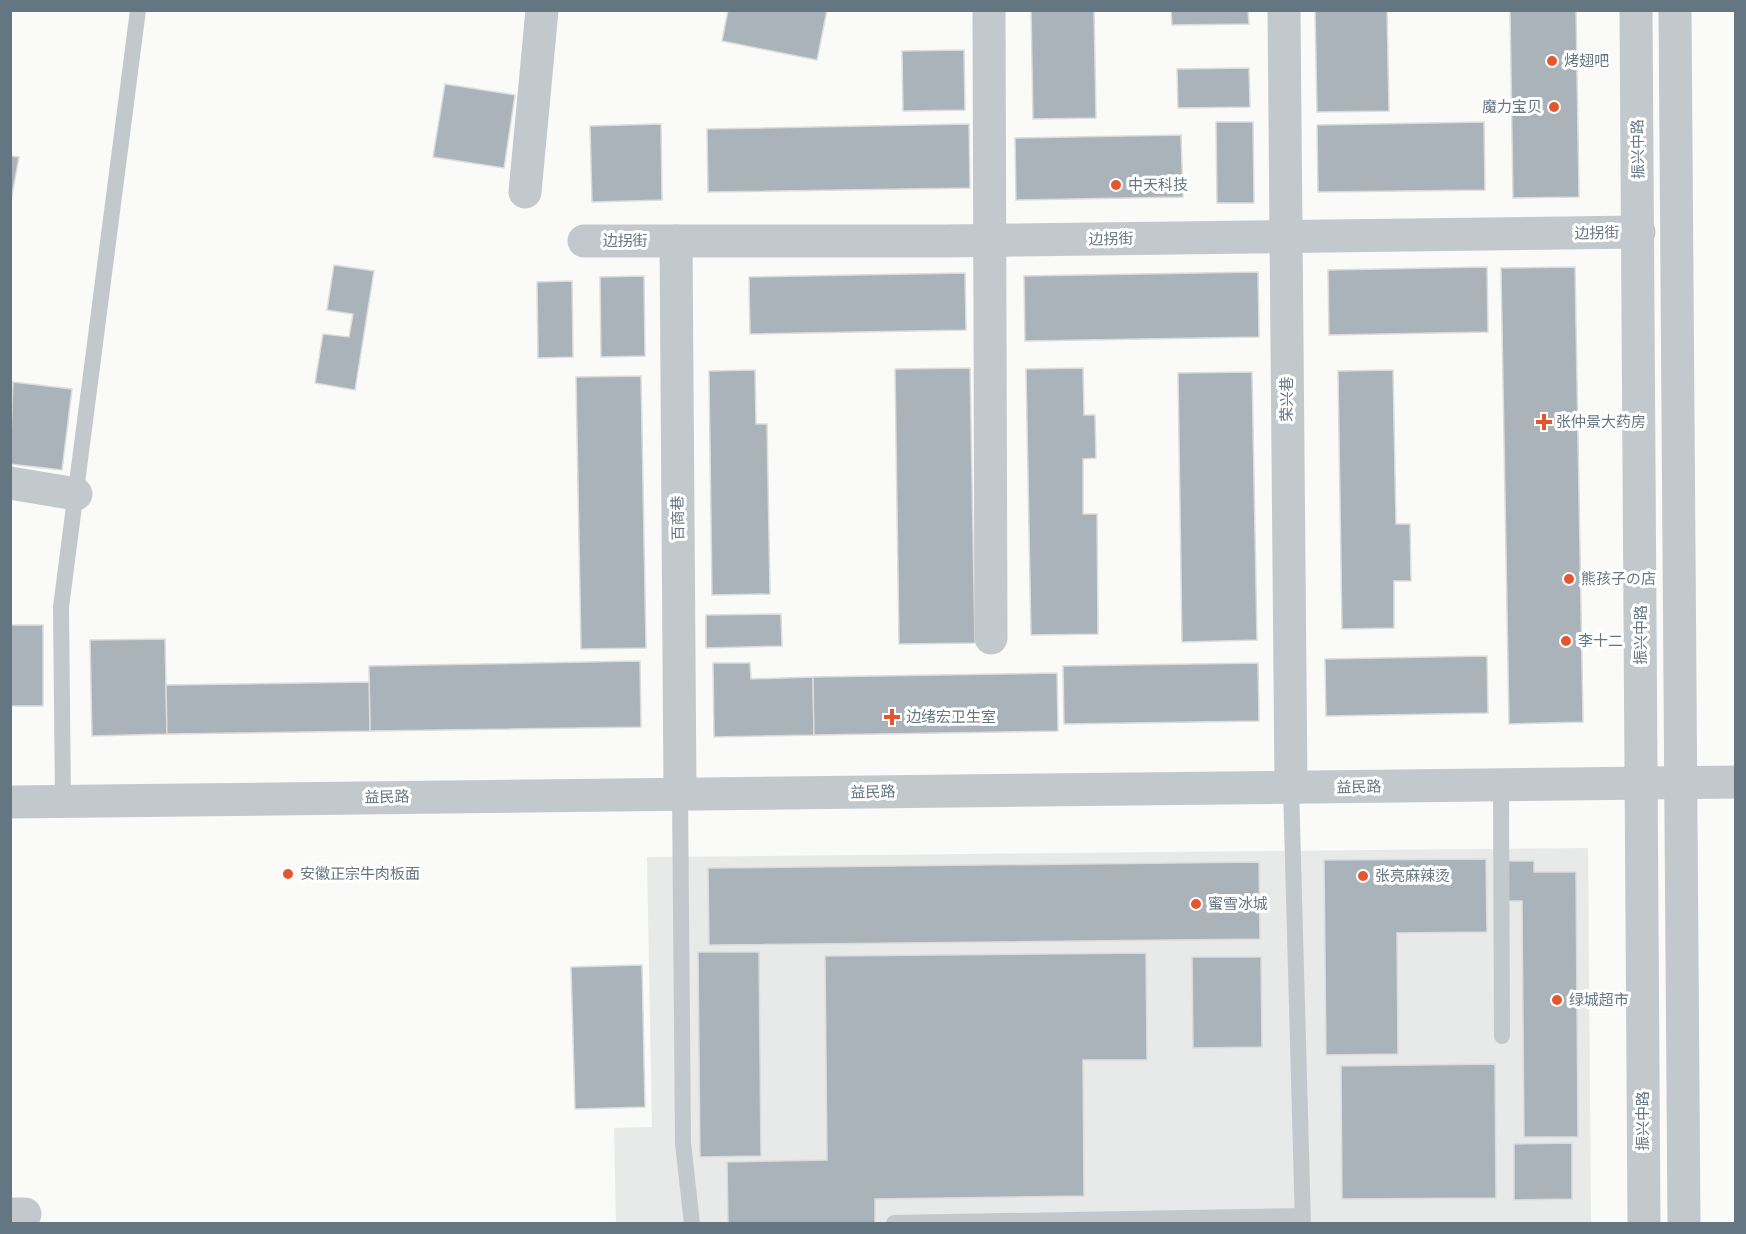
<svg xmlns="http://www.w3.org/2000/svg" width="1746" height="1234" viewBox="0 0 1746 1234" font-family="Overpass,'Noto Sans SC','Noto Sans JP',sans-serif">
	<rect width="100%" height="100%" fill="#fafaf8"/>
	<!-- built -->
	<polygon fill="#e8e9e9" points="1588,848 1591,1223 616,1223 614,1128 652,1127 647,857"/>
	<!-- building -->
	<g fill="#aab3b9" stroke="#dcdcda" stroke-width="1.5">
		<polygon points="728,10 827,10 817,60 722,41"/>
		<polygon points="1031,10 1094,10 1096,118 1033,119"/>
		<polygon points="1171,10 1248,10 1249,24 1172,25"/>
		<polygon points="1315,10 1387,10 1389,111 1317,112"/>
		<polygon points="1510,10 1576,10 1579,197 1513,198"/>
		<polygon points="964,50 965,110 903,111 902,51"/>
		<polygon points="1249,68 1250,107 1178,108 1177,69"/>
		<polygon points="445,84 515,95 504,168 433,157"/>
		<polygon points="1216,122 1253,122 1254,203 1217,203"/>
		<polygon points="1484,122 1485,190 1318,192 1317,125"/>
		<polygon points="661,124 662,200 592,202 590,126"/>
		<polygon points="969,124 970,188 708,192 707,129"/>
		<polygon points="1181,135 1183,197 1016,200 1015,138"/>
		<polygon points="10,156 19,157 10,206"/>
		<polygon points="334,265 374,271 355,390 315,383 323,334 349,337 353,314 327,310"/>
		<polygon points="1487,267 1488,332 1329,335 1328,270"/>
		<polygon points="1575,267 1583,722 1509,724 1501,268"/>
		<polygon points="1258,272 1259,337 1025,341 1024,276"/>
		<polygon points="965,273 966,330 750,334 749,277"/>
		<polygon points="644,276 645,356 601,357 600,277"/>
		<polygon points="572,281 573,357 538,358 537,282"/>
		<polygon points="970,368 975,643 899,644 895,369"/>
		<polygon points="1083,368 1084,415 1095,415 1096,458 1083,459 1083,514 1097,514 1098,634 1031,635 1026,369"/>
		<polygon points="755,370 756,424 767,424 770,594 712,595 709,371"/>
		<polygon points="1393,370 1396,524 1410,524 1411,581 1394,581 1394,628 1342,629 1338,371"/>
		<polygon points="1252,372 1257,640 1182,642 1178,373"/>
		<polygon points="641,376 646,648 581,649 576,377"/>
		<polygon points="13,382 72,389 62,470 10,464"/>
		<polygon points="781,614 782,646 706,648 706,615"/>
		<rect x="10" y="625" width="33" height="81"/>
		<polygon points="165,639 167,734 92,736 90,640"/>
		<polygon points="1487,656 1488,713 1326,716 1325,659"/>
		<polygon points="640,661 641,727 370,731 369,666"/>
		<polygon points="713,663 750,663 751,679 813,677 814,735 714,737"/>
		<polygon points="1258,663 1259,721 1064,724 1063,666"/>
		<polygon points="1057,673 1058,731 814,735 813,677"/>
		<polygon points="369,682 370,731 167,734 166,685"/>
		<polygon points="1486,859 1487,932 1397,933 1398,1054 1326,1055 1324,860"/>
		<polygon points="1502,861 1534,861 1534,872 1576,872 1578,1137 1524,1137 1522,901 1503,901"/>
		<polygon points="1259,862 1260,939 709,945 708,868"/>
		<polygon points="698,952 759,952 761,1156 700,1157"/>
		<polygon points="1146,953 1147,1060 1083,1060 1084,1196 875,1199 875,1224 728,1224 727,1162 827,1160 825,956"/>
		<polygon points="1192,957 1261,957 1262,1047 1193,1048"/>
		<polygon points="642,965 645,1107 575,1109 571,967"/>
		<polygon points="1495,1064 1496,1198 1342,1199 1341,1066"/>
		<polygon points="1572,1143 1572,1199 1514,1200 1514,1144"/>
	</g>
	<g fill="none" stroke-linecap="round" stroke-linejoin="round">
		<!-- service -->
		<g stroke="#c3c8cc" stroke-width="16">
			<polyline points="1501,785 1502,1036"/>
			<polyline points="1291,787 1303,1224"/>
			<polyline points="680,794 683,1143 692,1224"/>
			<polyline points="63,801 61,607 138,10"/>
			<polyline points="894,1223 1302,1216"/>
		</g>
		<!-- minor -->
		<g stroke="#c3c8cc" stroke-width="33">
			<polyline points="989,10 991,638"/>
			<polyline points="1284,10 1291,787"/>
			<polyline points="525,192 542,10"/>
			<polyline points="584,241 945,241 1639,232"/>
			<polyline points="676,241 680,794"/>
			<polyline points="10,483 76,494"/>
			<polyline points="10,1214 25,1214"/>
		</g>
		<!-- tertiary -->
		<g stroke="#c3c8cc" stroke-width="33">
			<polyline points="1636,10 1644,1224"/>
			<polyline points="1675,10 1684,1224"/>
			<polyline points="10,802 1736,782"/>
		</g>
	</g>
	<!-- markers -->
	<g fill="#e4572e" stroke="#fff" stroke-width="2">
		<circle cx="1552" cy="61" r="6"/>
		<circle cx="1554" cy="107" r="6"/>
		<circle cx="1116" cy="185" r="6"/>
		<path d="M1541 413h6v6h6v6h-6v6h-6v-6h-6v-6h6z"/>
		<circle cx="1569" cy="579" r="6"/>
		<circle cx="1566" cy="641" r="6"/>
		<path d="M889 708h6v6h6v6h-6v6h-6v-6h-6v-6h6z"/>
		<circle cx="288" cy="874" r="6"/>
		<circle cx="1363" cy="876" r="6"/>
		<circle cx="1196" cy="904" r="6"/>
		<circle cx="1557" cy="1000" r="6"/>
	</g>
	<g text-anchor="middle" stroke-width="6" stroke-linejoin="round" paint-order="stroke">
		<!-- poi labels -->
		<g font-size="15" fill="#657683" stroke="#fff" text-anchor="start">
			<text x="1564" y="66">烤翅吧</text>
			<text x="1542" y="112" text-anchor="end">魔力宝贝</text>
			<text x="1128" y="190">中天科技</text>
			<text x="1556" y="427">张仲景大药房</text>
			<text x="1581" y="584">熊孩子の店</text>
			<text x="1578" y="646">李十二</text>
			<text x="906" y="722">边绪宏卫生室</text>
			<text x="300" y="879">安徽正宗牛肉板面</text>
			<text x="1375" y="881">张亮麻辣烫</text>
			<text x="1208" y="909">蜜雪冰城</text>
			<text x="1569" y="1005">绿城超市</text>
		</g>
		<!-- street labels -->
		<g font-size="15" fill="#657683" stroke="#fff">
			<text transform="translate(1638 149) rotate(-91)" y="5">振兴中路</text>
			<text transform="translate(1597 233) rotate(-1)" y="5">边拐街</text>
			<text transform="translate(1111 239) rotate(-1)" y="5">边拐街</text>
			<text x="625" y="246">边拐街</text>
			<text transform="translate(1287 399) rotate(-90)" y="5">荣兴巷</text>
			<text transform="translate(678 518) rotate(-91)" y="5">百商巷</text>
			<text transform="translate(1641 635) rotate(-90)" y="5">振兴中路</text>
			<text transform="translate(1359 787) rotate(-1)" y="5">益民路</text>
			<text transform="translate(873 792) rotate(-1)" y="5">益民路</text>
			<text transform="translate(387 797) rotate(-1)" y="5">益民路</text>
			<text transform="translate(1643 1121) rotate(-90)" y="5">振兴中路</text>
		</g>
	</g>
	<!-- border -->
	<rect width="1746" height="1234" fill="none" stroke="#657683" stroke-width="24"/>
</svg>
